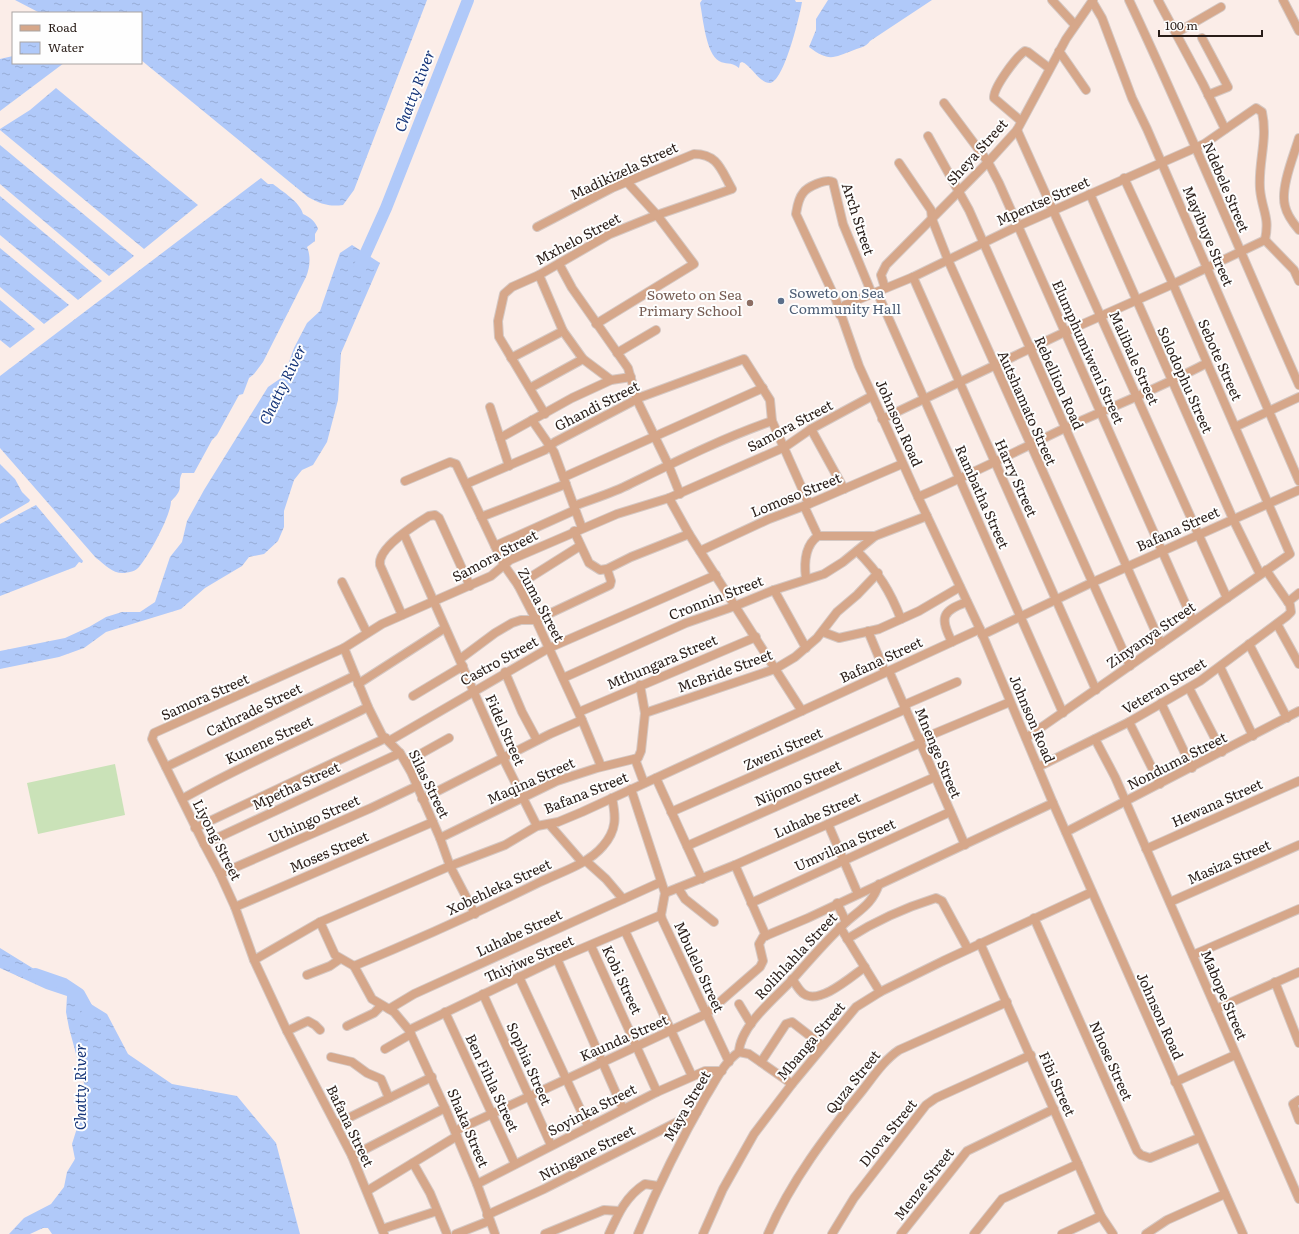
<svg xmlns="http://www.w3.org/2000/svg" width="1299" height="1234" viewBox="0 0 1299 1234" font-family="Literata,serif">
	<defs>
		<pattern id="water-ripples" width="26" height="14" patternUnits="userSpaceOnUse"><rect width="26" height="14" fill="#b0c9f9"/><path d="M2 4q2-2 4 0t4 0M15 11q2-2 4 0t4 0" fill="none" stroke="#97acd5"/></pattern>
	</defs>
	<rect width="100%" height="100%" fill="#fbede8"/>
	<!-- pitch -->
	<polygon fill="#cae2b8" points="115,764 125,815 38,834 27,783"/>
	<!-- water -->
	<g fill="url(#water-ripples)">
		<path d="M15 0H427L354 190 343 205C329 207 321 204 308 197L141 60V13H40Z"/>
		<path d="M702 0H795L796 2H802C800 15 784 82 770 83 759 83 751 65 742 62L740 63 739 68C730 61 726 65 719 61 706 54 703 18 700 3Z"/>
		<path d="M828 0H932L870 41C866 47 861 47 854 50 833 58 829 62 809 47L816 30V19Z"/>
		<polygon points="13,56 13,63 64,63 0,111 0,59"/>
		<polygon points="56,88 198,205 144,249 0,130 0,129 30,110"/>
		<polygon points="0,145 134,256 109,276 0,184"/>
		<path d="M261 178 268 184H273C283 192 300 202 303 214 310 217 316 222 318 229L315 234V241L307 247C311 256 310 268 306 277L263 362 254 374 249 378 243 394 239 395 217 435 212 440 194 473H182C176 486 186 487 171 501 171 515 150 554 139 567 136 571 130 572 125 573 112 574 106 565 96 558L0 448V376Z"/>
		<polygon points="0,196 102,281 78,300 0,235"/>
		<polygon points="352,245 380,263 341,353 338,400 327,442 313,465 302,470 294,480 284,511 284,527 278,541 264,554 249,557 242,566 205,588 181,609 106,632 84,648 59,657 0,669 0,651 65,638 89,627 106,617 122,612 140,612 155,602 170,557 182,542 187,521 204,490 268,387 284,376 294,348 307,323 320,311 340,253"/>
		<polygon points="0,248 69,305 44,324 0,287"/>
		<polygon points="0,300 35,329 10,348 0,340"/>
		<polygon points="0,464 15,479 22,492 30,500 29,502 0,519"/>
		<polygon points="36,505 83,561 82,563 79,562 75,567 0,596 0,524"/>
		<polygon points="0,948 107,1014 128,1054 172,1084 237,1096 276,1143 300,1234 52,1234 48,1228 43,1228 30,1234 9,1234 24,1218 51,1204 64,1187 67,1172 75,1159 72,1144 77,1128 85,1114 85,1087 69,1028 66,1012 67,996 46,989 0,968"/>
	</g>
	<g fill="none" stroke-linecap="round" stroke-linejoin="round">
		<!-- river -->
		<g stroke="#b0c9f9" stroke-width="12">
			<polyline points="359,268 386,208 468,0"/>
			<polyline points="35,974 64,984 79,994 90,1014"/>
		</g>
		<!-- street casing -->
		<g stroke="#d5c8c3" stroke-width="10">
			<g id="street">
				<polyline points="1052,0 1075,25"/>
				<path d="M1129 0C1189 127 1242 257 1299 385"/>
				<polyline points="1158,0 1203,84 1225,129"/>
				<polyline points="1283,0 1299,31"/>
				<polyline points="1092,1 1102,18 1132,98 1147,129 1299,481"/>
				<polyline points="1176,33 1221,7"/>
				<polyline points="1202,38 1228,87 1208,95"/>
				<polyline points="1059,51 1086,90"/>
				<polyline points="944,103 988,162 999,183 1193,621"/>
				<path d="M1021 121 994 98C993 88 1016 57 1025 51L1028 52 1049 68"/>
				<polyline points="1017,130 1227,598"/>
				<polyline points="928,136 969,210 1161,644"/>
				<path d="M1299 138C1294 155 1280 188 1285 206 1287 215 1293 223 1299 230"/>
				<polyline points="899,163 931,210 932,219 948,260 1130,666"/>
				<polyline points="1090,194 1233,519 1260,574"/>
				<path d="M537 227 612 188 694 154C718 154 721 170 732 189L657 215 610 234 539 275 512 287 504 294 498 321 499 337 545 414"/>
				<polyline points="1265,240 1294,270 1299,281"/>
				<polyline points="559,264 572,288 628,368 637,400 668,464 680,494"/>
				<polyline points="539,275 563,331 583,359 611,380"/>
				<polyline points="913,277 1096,690"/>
				<polyline points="885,288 881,275 886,265 988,162 1017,130 1066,39 1093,0"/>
				<polyline points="877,292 1063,713"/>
				<path d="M872 294 843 224 833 182C826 178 807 187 803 193 798 199 797 208 796 214L836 300 859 366 918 497 980 629 1053 803 1243 1234"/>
				<path d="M840 315 845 305 913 277 1018 226 1204 144 1256 108 1262 112C1268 140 1258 162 1260 189 1262 211 1270 216 1265 240"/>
				<polyline points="596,324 694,264 657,215 627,182"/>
				<polyline points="617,353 656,330"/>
				<polyline points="511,358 563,331"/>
				<polyline points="530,388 583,359"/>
				<polyline points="490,407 509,466"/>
				<polyline points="882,419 1065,332 1173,284 1265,240"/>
				<polyline points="532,420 554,452 582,528"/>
				<polyline points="1235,427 1299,397"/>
				<polyline points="811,429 844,489"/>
				<polyline points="500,438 572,398 611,380 631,377"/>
				<polyline points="564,477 763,388"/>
				<polyline points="405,481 450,462 456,464 504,565 518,585 536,620 582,720 601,766"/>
				<polyline points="466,484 545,450 555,442 641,397 744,359 770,400 772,421 809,504"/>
				<path d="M918 497C967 476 1015 452 1063 429 1111 407 1160 388 1207 363"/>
				<polyline points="669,498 689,534 802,711"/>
				<path d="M574 506C592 499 613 493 630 484 677 461 723 438 772 421"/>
				<polyline points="804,506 818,536"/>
				<polyline points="481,517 566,484"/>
				<polyline points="574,531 589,563 600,570 607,569 631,557 689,534"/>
				<polyline points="404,534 503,758 537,826"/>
				<polyline points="818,536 875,536"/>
				<polyline points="495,546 575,510"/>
				<polyline points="700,551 769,519 809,504 902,464"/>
				<path d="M857 551C879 573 890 591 901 619"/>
				<path d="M806 579C804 564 804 546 818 536"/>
				<polyline points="342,582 367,633"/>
				<polyline points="518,585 580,546"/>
				<polyline points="774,590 806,648"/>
				<polyline points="1288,602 1299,593"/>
				<path d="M402 615 380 565C377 548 416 524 429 516L435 515 439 518 470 586"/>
				<polyline points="1277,624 1299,664"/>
				<polyline points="868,631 885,672"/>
				<polyline points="823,632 839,638 879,629 919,611 960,587"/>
				<polyline points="982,635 1091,583 1299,490"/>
				<path d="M952 642C940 618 941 611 967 602"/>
				<polyline points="1249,644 1287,718"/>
				<polyline points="344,648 368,707 382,735 400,753 411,772 440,838 450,866 475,914"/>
				<polyline points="460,659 495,633 512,623 521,620 536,620 606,587 610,585 611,581 607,569"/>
				<polyline points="1220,667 1253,736"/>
				<polyline points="889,671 965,845"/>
				<polyline points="505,672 522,712 537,740"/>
				<polyline points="563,678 686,623 735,606 774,590 824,574 843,562 875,536 927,516"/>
				<polyline points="358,684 445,628"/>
				<polyline points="1189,688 1222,752"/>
				<polyline points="413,696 463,666"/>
				<polyline points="1161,703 1192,768"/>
				<polyline points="904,705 957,682"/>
				<polyline points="579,712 756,637"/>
				<polyline points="645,713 775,669 795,657 817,638 837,612 857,595 878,573"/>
				<polyline points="1129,722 1160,784"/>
				<polyline points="1026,738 1290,554 1173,284 1124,178"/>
				<polyline points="1095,739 1115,777 1299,1199"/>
				<polyline points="919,740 1010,702"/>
				<polyline points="389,741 549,648 716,575"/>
				<polyline points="635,759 644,783"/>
				<polyline points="406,762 449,738"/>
				<polyline points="166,767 354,676"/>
				<polyline points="1038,767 1129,722 1200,681 1287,616 1291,612 1290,605 1266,570"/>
				<polyline points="656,778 702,879"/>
				<polyline points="631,789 665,893 661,915 662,919 729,1062"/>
				<path d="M182 799C242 765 306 738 368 707"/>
				<polyline points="422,799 550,734 582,720"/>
				<polyline points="671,812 906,709"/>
				<polyline points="549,824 582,862"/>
				<polyline points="828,824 858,894"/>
				<polyline points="195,828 386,738"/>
				<polyline points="1066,832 1299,711"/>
				<polyline points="440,838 557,781 597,768 638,758 641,751 645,713 640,685"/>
				<polyline points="204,844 400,753"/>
				<polyline points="687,846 920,743"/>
				<polyline points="1146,849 1299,781"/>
				<polyline points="586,861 606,879 623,899"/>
				<polyline points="735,865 766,936"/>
				<polyline points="220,874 371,808 417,786"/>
				<polyline points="678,888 685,899 714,922"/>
				<polyline points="665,893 735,865 935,777"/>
				<polyline points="1170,902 1299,845"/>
				<polyline points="751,903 950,812"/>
				<polyline points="837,903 846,922"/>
				<polyline points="235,907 433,822"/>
				<polyline points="1034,918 1137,1151 1141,1155 1150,1158 1199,1138"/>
				<polyline points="320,922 335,955 354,966 372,999 394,1012 409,1030 445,1108 477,1184 495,1234"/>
				<polyline points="840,927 880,992"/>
				<polyline points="625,931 692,1076"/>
				<path d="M847 939C875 921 904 908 936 898L942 901 968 949"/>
				<polyline points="980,943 1101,1216 1113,1234"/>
				<polyline points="591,946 657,1092"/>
				<polyline points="1193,955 1299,909"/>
				<polyline points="557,959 623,1109"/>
				<polyline points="254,960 235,907 220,874 204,844 152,739 154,733 344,648 382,624 491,576 510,560 617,514 669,498 785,447 811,429 872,396"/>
				<path d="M354 966C417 940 479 912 540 882 561 872 588 864 603 846 617 830 616 817 612 798"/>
				<polyline points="307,975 330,966 340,959"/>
				<polyline points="519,977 588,1126"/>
				<path d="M792 979C796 984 799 991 804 994 820 1005 852 976 865 967"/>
				<polyline points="1275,982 1299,1043"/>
				<polyline points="483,994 551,1145"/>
				<polyline points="739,1004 751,1024"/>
				<polyline points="389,1009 414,994 661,882"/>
				<polyline points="1216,1009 1299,972"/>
				<polyline points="445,1012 515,1164"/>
				<polyline points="347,1026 374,1013 381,1006"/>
				<polyline points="409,1030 557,959 661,915"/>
				<polyline points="287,1031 308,1021 315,1025 320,1030"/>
				<polyline points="385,1049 411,1034"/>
				<path d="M739 1052C740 1026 775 998 792 980 808 962 824 943 842 926 858 910 871 907 879 884"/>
				<polyline points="331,1057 352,1062 367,1073 381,1079 389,1098"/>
				<polyline points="761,1062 786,1024 792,1022 823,1046"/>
				<polyline points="1175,1082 1235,1055"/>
				<polyline points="1299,1100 1293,1104 1299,1120"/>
				<polyline points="336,1124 432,1077"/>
				<polyline points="455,1131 706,1014 760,967 763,961 759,944 763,937 808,918 1053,803"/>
				<polyline points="352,1156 445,1108"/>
				<polyline points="413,1163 430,1193 447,1234"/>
				<polyline points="477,1184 657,1092 705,1071 722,1071"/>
				<polyline points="367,1191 457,1136"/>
				<polyline points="487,1215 544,1189 697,1112"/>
				<polyline points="382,1229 437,1211"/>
				<polyline points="384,1234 352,1156 287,1031 254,960 320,922 450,866 505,845 537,826 558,822 582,812 980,629"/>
				<polyline points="456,1234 489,1221"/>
				<polyline points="545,1234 604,1210 619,1211"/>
				<path d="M609 1234C618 1214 626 1196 645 1184L658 1186"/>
				<path d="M638 1234C658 1186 680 1141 706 1096 715 1082 724 1062 739 1052L749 1054 792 1084"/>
				<polyline points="703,1234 723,1189 754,1134 792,1084 856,1007 880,992 943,961 1092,892"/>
				<path d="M768 1234C791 1181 826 1135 862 1091 873 1077 884 1060 899 1050L1007 1002"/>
				<polyline points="832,1234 854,1198 926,1105 936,1098 1031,1055"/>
				<polyline points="901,1234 967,1151 1054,1109"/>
				<polyline points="974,1234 1002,1199 1078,1164"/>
				<polyline points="1062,1234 1101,1216"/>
				<polyline points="1146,1234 1167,1220 1225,1194"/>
			</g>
		</g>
		<!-- street -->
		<use href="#street" stroke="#d6a78a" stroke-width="8"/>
	</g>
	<!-- markers -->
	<circle fill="#5c6f8a" stroke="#fefefe" stroke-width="1.5" cx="781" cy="301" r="4"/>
	<circle fill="#8d6e63" stroke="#fefefe" stroke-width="1.5" cx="750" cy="303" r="4"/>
	<g text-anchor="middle" stroke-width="4" stroke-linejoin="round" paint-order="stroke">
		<!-- street labels -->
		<g font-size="14" fill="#291d18" stroke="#fefefe">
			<text transform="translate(977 152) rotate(-48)" y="5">Sheya Street</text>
			<text transform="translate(624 171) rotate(-25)" y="5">Madikizela Street</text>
			<text transform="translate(1226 187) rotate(67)" y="5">Ndebele Street</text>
			<text transform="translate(1043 201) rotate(-24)" y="5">Mpentse Street</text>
			<text transform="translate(858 219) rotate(72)" y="5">Arch Street</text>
			<text transform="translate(1208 236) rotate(67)" y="5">Mayibuye Street</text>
			<text transform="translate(578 239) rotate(-28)" y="5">Mxhelo Street</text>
			<text transform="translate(1088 352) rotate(66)" y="5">Elumphumiweni Street</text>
			<text transform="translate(1134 358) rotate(66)" y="5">Malibale Street</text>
			<text transform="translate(1220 360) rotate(66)" y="5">Sebote Street</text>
			<text transform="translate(1185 380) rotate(66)" y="5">Solodophu Street</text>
			<text transform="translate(1059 383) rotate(66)" y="5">Rebellion Road</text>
			<text transform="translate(597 406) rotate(-27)" y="5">Ghandi Street</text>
			<text transform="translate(1027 408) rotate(66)" y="5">Autshamato Street</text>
			<text transform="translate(899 423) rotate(66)" y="5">Johnson Road</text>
			<text transform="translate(790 426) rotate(-28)" y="5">Samora Street</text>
			<text transform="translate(1016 478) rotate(66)" y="5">Harry Street</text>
			<text transform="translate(796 495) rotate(-22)" y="5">Lomoso Street</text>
			<text transform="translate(982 497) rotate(66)" y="5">Rambatha Street</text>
			<text transform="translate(1178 529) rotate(-24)" y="5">Bafana Street</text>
			<text transform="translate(495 556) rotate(-28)" y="5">Samora Street</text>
			<text transform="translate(716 598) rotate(-21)" y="5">Cronnin Street</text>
			<text transform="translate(541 605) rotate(62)" y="5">Zuma Street</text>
			<text transform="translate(1151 635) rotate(-35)" y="5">Zinyanya Street</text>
			<text transform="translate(881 660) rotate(-25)" y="5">Bafana Street</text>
			<text transform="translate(499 661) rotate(-29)" y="5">Castro Street</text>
			<text transform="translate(662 662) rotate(-23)" y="5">Mthungara Street</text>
			<text transform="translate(725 671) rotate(-20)" y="5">McBride Street</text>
			<text transform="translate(1164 686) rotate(-31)" y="5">Veteran Street</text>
			<text transform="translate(205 697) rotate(-24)" y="5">Samora Street</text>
			<text transform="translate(254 710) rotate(-26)" y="5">Cathrade Street</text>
			<text transform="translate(1032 719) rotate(67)" y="5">Johnson Road</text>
			<text transform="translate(505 730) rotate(66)" y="5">Fidel Street</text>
			<text transform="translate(269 740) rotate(-25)" y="5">Kunene Street</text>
			<text transform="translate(783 749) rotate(-24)" y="5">Zweni Street</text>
			<text transform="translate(938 753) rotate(67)" y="5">Mnenge Street</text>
			<text transform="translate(1177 761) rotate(-27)" y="5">Nonduma Street</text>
			<text transform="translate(531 781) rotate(-24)" y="5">Maqina Street</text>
			<text transform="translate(798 783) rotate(-24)" y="5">Nijomo Street</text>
			<text transform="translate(429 784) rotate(64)" y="5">Silas Street</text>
			<text transform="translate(296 786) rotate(-25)" y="5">Mpetha Street</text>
			<text transform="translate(586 793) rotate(-22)" y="5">Bafana Street</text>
			<text transform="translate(1217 803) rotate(-24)" y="5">Hewana Street</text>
			<text transform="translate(817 815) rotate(-24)" y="5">Luhabe Street</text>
			<text transform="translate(314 819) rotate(-24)" y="5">Uthingo Street</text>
			<text transform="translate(217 840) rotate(63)" y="5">Liyong Street</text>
			<text transform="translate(845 845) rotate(-24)" y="5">Umvilana Street</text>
			<text transform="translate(329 852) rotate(-23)" y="5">Moses Street</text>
			<text transform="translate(1229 862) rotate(-24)" y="5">Masiza Street</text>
			<text transform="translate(499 887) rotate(-25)" y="5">Xobehleka Street</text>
			<text transform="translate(519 933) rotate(-25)" y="5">Luhabe Street</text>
			<text transform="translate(796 956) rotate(-47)" y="5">Rolihlahla Street</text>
			<text transform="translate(529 959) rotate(-24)" y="5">Thiyiwe Street</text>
			<text transform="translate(699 967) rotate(65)" y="5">Mbulelo Street</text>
			<text transform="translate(622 980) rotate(65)" y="5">Kobi Street</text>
			<text transform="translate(1224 995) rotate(67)" y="5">Mabope Street</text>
			<text transform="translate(1160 1016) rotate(66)" y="5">Johnson Road</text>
			<text transform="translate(624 1038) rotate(-24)" y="5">Kaunda Street</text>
			<text transform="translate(811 1041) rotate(-50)" y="5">Mbanga Street</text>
			<text transform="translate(1111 1061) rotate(66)" y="5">Nhose Street</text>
			<text transform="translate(529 1064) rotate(66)" y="5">Sophia Street</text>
			<text transform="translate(853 1082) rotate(-51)" y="5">Quza Street</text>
			<text transform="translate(492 1083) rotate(65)" y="5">Ben Fihla Street</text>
			<text transform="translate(1057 1084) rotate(66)" y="5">Fibi Street</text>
			<text transform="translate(687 1106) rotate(-60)" y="5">Maya Street</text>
			<text transform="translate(592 1110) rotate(-27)" y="5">Soyinka Street</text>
			<text transform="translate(350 1126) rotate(64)" y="5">Bafana Street</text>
			<text transform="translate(468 1128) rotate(67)" y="5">Shaka Street</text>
			<text transform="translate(888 1133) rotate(-51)" y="5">Dlova Street</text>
			<text transform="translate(587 1153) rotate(-27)" y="5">Ntingane Street</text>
			<text transform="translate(924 1184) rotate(-52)" y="5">Menze Street</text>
		</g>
		<!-- service labels -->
		<g font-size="14" fill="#4e5e75" stroke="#fefefe" text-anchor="start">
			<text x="789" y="298">Soweto on Sea<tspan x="789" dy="16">Community Hall</tspan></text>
		</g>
		<!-- education labels -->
		<g font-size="14" fill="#785e54" stroke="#fefefe" text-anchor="end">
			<text x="742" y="300">Soweto on Sea<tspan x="742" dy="16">Primary School</tspan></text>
		</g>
		<!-- water labels -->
		<g font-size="15" font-style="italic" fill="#17367a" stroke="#fefefe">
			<text transform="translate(415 91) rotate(-69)" y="5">Chatty River</text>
			<text transform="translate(283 385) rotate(-64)" y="5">Chatty River</text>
			<text transform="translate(81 1087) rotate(-90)" y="5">Chatty River</text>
		</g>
	</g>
	<!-- legend -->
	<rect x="12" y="12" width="130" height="52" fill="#fefefe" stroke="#a9a4a2"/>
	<rect x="20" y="25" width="20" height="6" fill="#d6a78a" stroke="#a9a4a2"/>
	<text x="48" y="32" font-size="12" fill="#291d18">Road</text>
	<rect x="20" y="42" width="20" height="12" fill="url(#water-ripples)" stroke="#a9a4a2"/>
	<text x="48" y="52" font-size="12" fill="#291d18">Water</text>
	<!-- scale -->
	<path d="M1159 30v6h103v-6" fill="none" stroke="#291d18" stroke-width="2"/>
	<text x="1165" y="30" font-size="12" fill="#291d18" stroke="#fefefe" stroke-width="3" paint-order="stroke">100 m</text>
</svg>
